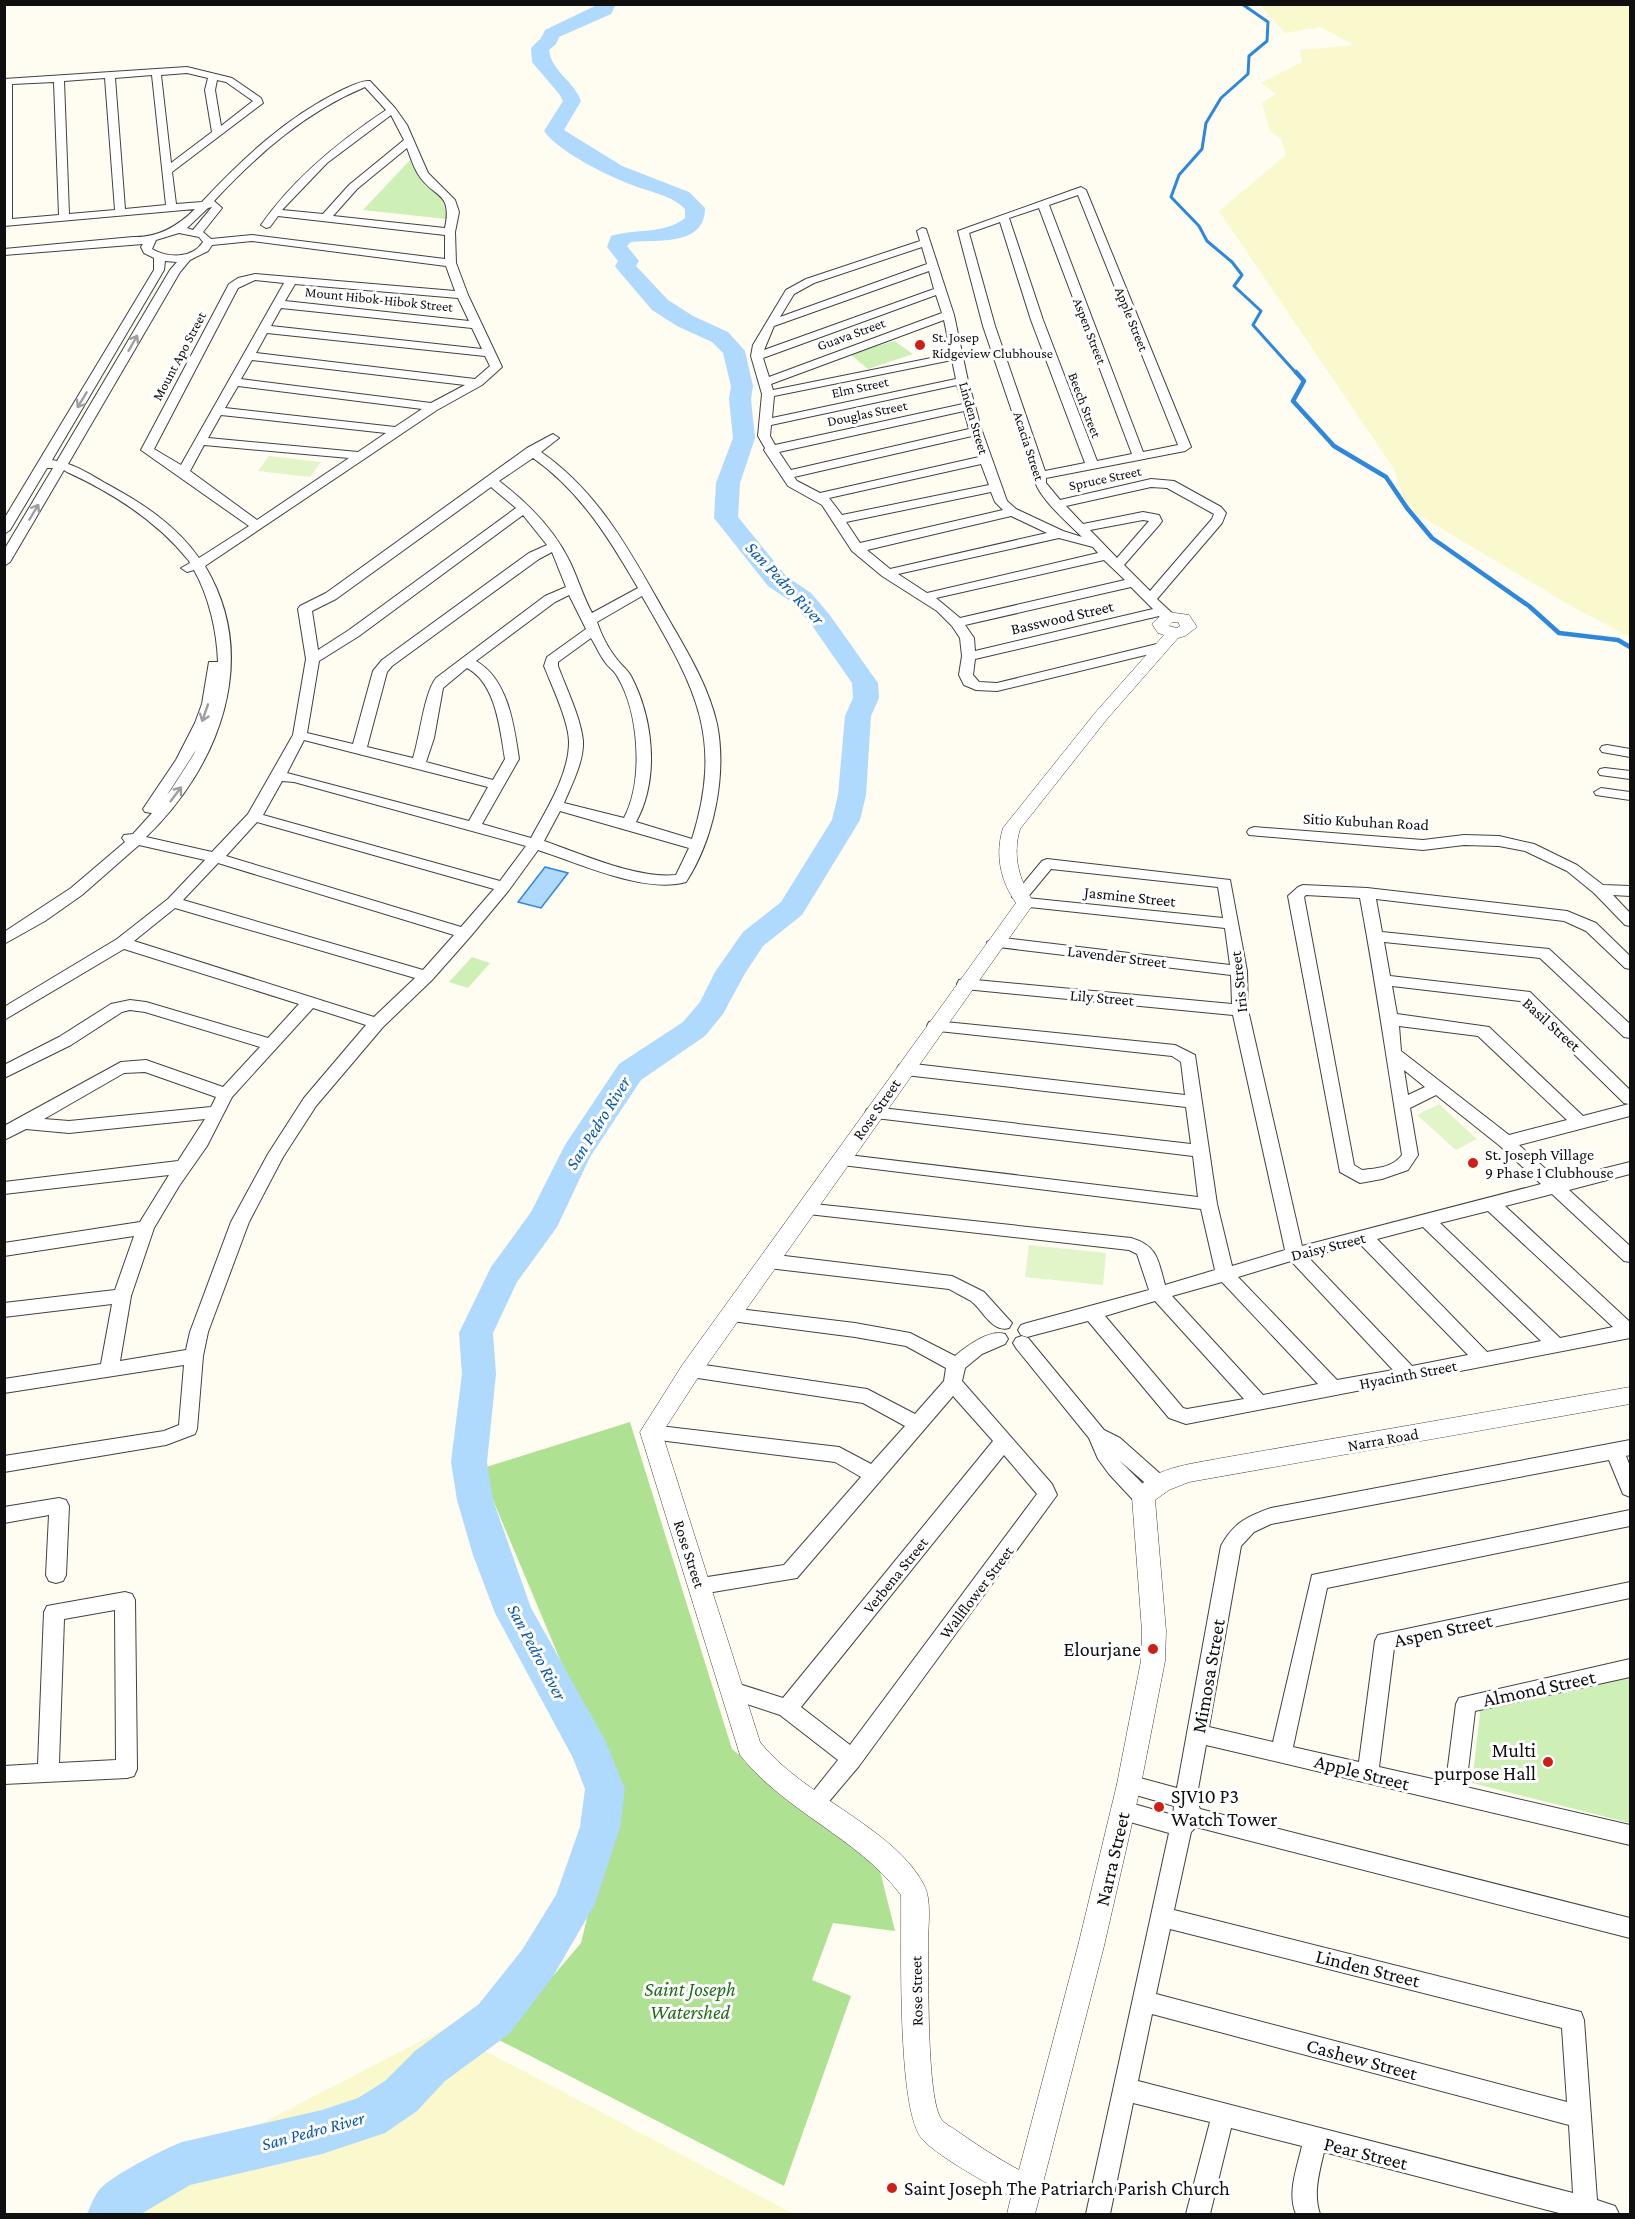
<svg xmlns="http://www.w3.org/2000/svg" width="1635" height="2219" viewBox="0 0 1635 2219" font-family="'Crimson Pro',serif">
	<rect width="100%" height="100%" fill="#fffdf1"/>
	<!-- farmland -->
	<g fill="#f9f9cd">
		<polygon points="1260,5 1630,5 1630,637 1573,607 1407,508 1394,469 1219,211 1286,155 1281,139 1270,131 1262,103 1276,94 1261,83 1302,62 1300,50 1354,45 1320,27 1285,33"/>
		<polygon points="444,2029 794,2214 119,2214 129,2192"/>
	</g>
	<!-- green -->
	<g fill="#ceefb5">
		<polygon points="411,159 425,185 446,200 448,207 446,219 363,210"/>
		<polygon points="894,341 913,354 868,369 850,354"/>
		<polygon points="472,957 490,963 468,988 449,982"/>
		<polygon points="1630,1674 1630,1823 1472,1783 1481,1705"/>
	</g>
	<!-- forest -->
	<polygon fill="#afe192" points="630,1422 732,1749 879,1867 895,1931 833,1923 812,1980 851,1996 784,2186 499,2040 581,1943 617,1795 480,1469"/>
	<!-- pitch -->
	<g fill="#e1f5c8">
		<polygon points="269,456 321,462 310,477 258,471"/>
		<polygon points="1439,1104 1477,1139 1456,1150 1417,1115"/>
		<polygon points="1029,1245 1106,1253 1103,1285 1025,1277"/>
	</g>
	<!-- water -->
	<polygon fill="#afd9fd" stroke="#2d87dc" stroke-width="1.5" points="545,867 568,873 541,908 518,902"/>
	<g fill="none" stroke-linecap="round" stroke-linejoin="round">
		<!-- stream-far1 -->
		<polyline stroke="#2d87dc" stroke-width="3" points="1242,4 1268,22 1267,41 1249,56 1248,74 1221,98 1206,123 1202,149 1179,175 1171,197 1199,226 1207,241 1232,262 1242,275 1234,286 1261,311 1253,325 1297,374"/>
		<!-- stream -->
		<polyline stroke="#2d87dc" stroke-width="4.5" points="1296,372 1304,381 1293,401 1334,446 1386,477 1407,508 1432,538 1529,606 1559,633 1618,640 1630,647"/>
		<!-- river -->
		<path fill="#afd9fd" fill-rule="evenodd" d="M599 4H616L611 14 559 37 556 44 549 50C551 71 574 81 581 101L564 130 622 166 689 192 705 208C705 247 657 239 631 242L627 246 639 261 636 266 668 300 693 316 728 332 745 351 753 386 751 399 755 438 740 483 738 517 786 576 811 593 829 614 878 683 879 698 871 716 866 795 860 820 802 915 763 946 744 975 723 1014 705 1036 641 1080 590 1157 557 1227 517 1282 493 1333 496 1374 487 1462 493 1500 531 1608 605 1740 625 1789 620 1827 595 1904 552 1978 509 2034 445 2081 417 2111 385 2133 322 2154 190 2185 141 2214H87C91 2205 95 2193 103 2186 119 2172 162 2150 182 2142L322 2110 358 2098 385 2081 415 2051 479 2004 522 1950 556 1895 580 1827 585 1789 573 1758 495 1613 473 1555 457 1500 451 1462 462 1374 459 1333 491 1267 531 1212 565 1145 619 1064 683 1022 700 1002 715 972 743 932 781 902 832 820 838 795 845 716 853 698 852 683 811 624 793 603 768 586 714 518 716 483 733 438 729 399 731 386 723 353 712 342 677 326 652 310 618 270 615 266 618 261 607 247 611 236C636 228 664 235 685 218V209C671 195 653 193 635 186 610 177 560 153 544 131L563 101 560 95 532 62 531 48 541 38 545 30Z"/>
		<!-- minor casing -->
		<g stroke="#424242" stroke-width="2">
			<g id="minor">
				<path d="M187 67 232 78 261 98 263 103 172 172 176 204 202 202C243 158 286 118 340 91 349 87 361 80 370 81L395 108 407 125 428 173 455 200 459 212 455 232 456 263 468 295 502 367 482 385 437 410 205 566C261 659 219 767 146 837L212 852 248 814 293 735 306 659 298 609 300 606 326 593 527 448 553 434 559 438 541 452C599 492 631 553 665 613 685 648 708 684 717 724 727 775 714 839 686 882 644 894 579 863 538 850L509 890 470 937 432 980 383 1027 316 1106 283 1157 249 1222 208 1332 203 1356 197 1429 195 1434 166 1445 4 1472V1456L164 1431 179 1425 184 1365 4 1393V1379L101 1364 112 1304 4 1317V1303L115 1290 134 1236 4 1256V1243L140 1222 169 1175 4 1194V1182L178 1161 205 1119 69 1133 26 1129 4 1140V1126L121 1062 146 1060 223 1087 260 1047 145 1012 130 1010 122 1012 71 1045 4 1078V1065L59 1037 111 1004 130 1000 146 1002 268 1038 299 1004 124 949 4 1020V1007L117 939 168 899 205 860 139 845 82 895 45 921 4 944V932L71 888 125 842 122 838 124 835 133 834 152 813 145 812 143 809 176 760 195 723 202 704 209 662H218C217 632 209 596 194 570L187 572 181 568 190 563 189 561C157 521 113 493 67 472L64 470 10 562 4 566V550L53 468H47L10 530 4 534V519L154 270V258L144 253 141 247 143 244 4 255V249L133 237C158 238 178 226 195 209L4 226V79ZM187 73 208 78 205 90 212 132 171 163 161 75ZM152 75 166 205 125 209 115 78ZM105 78 115 210 69 214 64 81ZM217 80 226 82 253 101 221 126 215 90ZM54 82 59 215 12 219V84ZM365 87 386 110C338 142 293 179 261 225L266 228 270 227 278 216 445 235V259L252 235 211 239 203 232 222 208 214 201C258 154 305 112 365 87ZM391 115 404 140 349 185 323 214 282 210 327 163ZM407 148C410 156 413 166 418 174 433 199 453 190 445 228L333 216 357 189ZM212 207 193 230 187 228 208 208ZM179 233 199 237 203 242C192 259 168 258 152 249L156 240ZM252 241 446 266 455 291 255 274 238 278 229 284 141 450 249 526 199 558C175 524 142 503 105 483 93 476 81 468 68 464L180 272 190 260 208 251 212 245ZM165 261 177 262 170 270 57 461 52 460 164 270ZM255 280 284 283 181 465 154 449 238 288ZM295 284 458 298 469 321 285 301ZM281 308 472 328 482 349 271 326ZM267 333 485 356 490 366 475 379 256 353ZM252 360 465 385 431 403 241 379ZM238 386 422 409 395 427 225 408ZM221 415 386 433 358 452 208 438ZM204 445 349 458 257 520 190 471ZM533 458C580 491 609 538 638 588L592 613C583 596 578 579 570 562 554 529 528 503 499 481ZM491 487 516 508 349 630 318 650 312 611 336 599ZM523 515 547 545 529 553 382 660 373 671 353 744 307 733 319 661 359 636ZM552 552 566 587 545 596 436 678C424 693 420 737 413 758L367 747 387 672 392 666 539 559ZM569 595 586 629 547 657 544 666C552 686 569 722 569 742 569 775 546 810 531 838L482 824 519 759C514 725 508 679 476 661L555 602ZM642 596C693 685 725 734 692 839L636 822C660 778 653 718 631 676 627 669 620 664 616 658 608 648 601 634 597 622ZM591 638C596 646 599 654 605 662 608 667 614 670 617 676 639 712 644 780 624 818L564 803C572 784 584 761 583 741 581 718 566 688 558 666V662ZM467 668C496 683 500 729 505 759L493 780 426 762 434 738 443 688ZM304 740 488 787 469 821 287 773ZM196 750 194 754 171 790 167 795ZM282 781 294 782 526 846 500 881 263 815ZM560 811 689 848 676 875C636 879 582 854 544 841ZM257 822 494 889 461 927 226 856ZM218 863 454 935 423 970 183 900ZM175 908 415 978 374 1017 134 941ZM313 1008 366 1025 304 1098 268 1154 231 1222 190 1332 186 1350 120 1361 131 1296 154 1228 179 1186 207 1146 232 1097ZM145 1072 216 1097 211 1107 69 1121 44 1119 124 1073Z"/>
				<path d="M1081 187 1086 190 1191 447 1185 451 1046 478V483L1060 500 1151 479 1174 481 1221 507 1226 513 1222 523 1157 599 1173 614 1175 617 1173 620H1163L1159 616 975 659 973 675 979 682 997 683 1161 643 1168 647 1166 650 997 691 976 690 964 685 959 675 962 656 960 638 952 626 937 611 882 576 852 551 822 505 788 486 764 450 765 448 758 436 762 394 751 356 753 345 786 290 806 279 920 241 917 231 922 228 926 229 954 315 968 381 982 431 1007 501 1016 509 1063 531 1082 537C1069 524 1034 494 1034 476L983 326 958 231ZM1078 195 1178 445 1143 452 1049 205ZM1039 208 1132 454 1097 461 1043 320 1009 218ZM1000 222 1031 320 1085 463 1045 471 995 326 969 233ZM922 247 927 264 780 317 794 294 814 283ZM929 271 934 289 764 350 774 326ZM936 295 942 313 769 377 763 358ZM944 320 951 354 773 390 771 384ZM952 360 956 379 772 418 774 396ZM957 385 963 404 775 445 770 436 771 425ZM964 411 969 429 791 470 779 452ZM972 436 979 457 820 493 797 481 794 477ZM981 464 989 485 842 515 829 498ZM1151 487 1167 488 1214 514 1212 519 1150 591 1124 565 1160 524 1162 521 1159 515 1143 512 1083 524 1066 506ZM991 492 995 502 1003 510 860 543 846 522ZM1011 516 1047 533 890 569 867 550ZM1143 520 1149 521 1117 558 1090 530ZM1059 538 1093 547 1098 553 927 593 898 574ZM1104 560 1125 580 960 618 936 598ZM1131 587 1153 609 975 651 974 638 965 625Z"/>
				<polygon points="1607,745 1630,749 1630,757 1602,752 1600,749 1602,746"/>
				<polygon points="1605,768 1630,771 1630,779 1600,775 1598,772 1600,769"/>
				<polygon points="1601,788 1630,792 1630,800 1596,795 1594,792"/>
				<polygon points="1254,827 1423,840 1464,835 1499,836 1534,844 1577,865 1603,885 1630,886 1630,896 1613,895 1630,913 1630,926 1625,925 1594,893 1567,871 1525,851 1499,846 1464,845 1423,850 1249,835 1247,832 1249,829"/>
				<path d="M1047 859 1230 880 1247 971 1248 1010 1302 1246 1541 1184 1500 1146 1436 1095 1410 1108 1418 1155 1408 1170 1382 1179 1360 1183 1340 1172 1288 896 1298 887 1303 885 1367 888 1567 911 1596 923 1630 956V969L1625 968 1586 931 1564 921 1376 899 1382 932 1549 949 1630 1024V1038L1624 1037 1540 958 1384 942 1390 976 1530 992 1630 1090V1116L1519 1145 1558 1180 1630 1162V1174L1569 1190 1630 1246V1262L1624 1261 1552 1194 1505 1206 1630 1322V1338L1186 1424 1169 1418 1088 1321 1027 1337 1021 1335 1018 1330 1021 1325 1027 1323 1149 1290 1137 1254 1129 1250 799 1213 796 1209 799 1205 805 1203 1131 1238C1158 1246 1158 1260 1165 1285L1215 1270 1201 1209 834 1164 832 1160 834 1156 840 1154 1198 1197 1193 1156 867 1117 865 1113 867 1109 873 1107 1191 1144 1186 1107 905 1075 899 1073 897 1069 899 1065 905 1063 1185 1095 1181 1062 1172 1056 929 1030 927 1026 929 1022 935 1021 1175 1045 1195 1055 1217 1204 1232 1266 1285 1250 1233 1015 965 989 959 988 957 984 959 980 965 979 1232 1004 1231 975 990 946 987 942 995 937 1230 965 1225 928 1020 906 1018 901 1012 897 1042 861ZM1051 869 1218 887 1223 918 1027 898ZM1306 895 1360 898C1376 983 1388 1069 1402 1155 1392 1168 1377 1168 1362 1170L1354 1165 1304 897ZM1392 986 1520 1001 1624 1103 1629 1104 1583 1116 1489 1027 1397 1014ZM1399 1026 1478 1036 1567 1120 1509 1135 1401 1051ZM1404 1070 1425 1087 1408 1095ZM1488 1211 1613 1327 1560 1338 1440 1223ZM1423 1227 1541 1341 1487 1352 1377 1239ZM1360 1244 1468 1355 1412 1366 1308 1257ZM1291 1261 1393 1370 1337 1380 1238 1277ZM1222 1282 1318 1384 1263 1395 1172 1296ZM1155 1301 1244 1399 1187 1409 1183 1408 1105 1316Z"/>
				<path d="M768 1254 952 1276 984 1292 1012 1323 1009 1328C992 1333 983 1310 971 1301 964 1297 956 1293 949 1289L768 1268 762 1266 759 1261 762 1256Z"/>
				<path d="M730 1308 855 1323 910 1333 955 1356C967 1346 989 1329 1005 1334L1008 1339 1005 1344 982 1354 965 1368 962 1381 1052 1484 1057 1495 859 1766 821 1811 814 1814 807 1811 803 1804 838 1760 780 1715 726 1697 723 1691 726 1685 733 1682 783 1698 993 1441 953 1396 797 1578 701 1594 694 1592 691 1586 694 1580 701 1578 784 1565 861 1477 835 1462 651 1439 644 1437 642 1432 644 1427 651 1425 839 1447 871 1464 905 1426 863 1403 691 1377 685 1375 682 1370 685 1365 691 1363 867 1389 915 1414 944 1381 946 1368 906 1346 855 1337 724 1320 721 1315 724 1310ZM1004 1455 1037 1494 850 1745 801 1707Z"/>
				<polygon points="1022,1336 1028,1338 1104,1430 1120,1438 1165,1478 1167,1483 1165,1488 1158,1491 1151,1488 1119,1460 1150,1491 1153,1497 1150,1503 1143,1505 1136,1503 1109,1474 1098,1459 1089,1438 1016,1348 1013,1343 1016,1338"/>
				<path d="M1630 1440V1455L1626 1456 1630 1466V1497L1623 1494 1609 1460 1271 1524 1254 1532 1241 1546 1209 1727 1273 1742 1312 1575 1630 1510V1526L1327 1588 1293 1747 1359 1762 1375 1641 1378 1635 1630 1582V1598L1394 1648 1379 1767 1446 1782 1456 1704 1459 1698 1630 1659V1677L1475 1711 1466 1787 1630 1825V1845L1206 1745 1196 1800 1200 1809 1630 1918V1938L1196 1827 1191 1832 1174 1910 1581 2012 1584 2020 1597 2200 1615 2206 1619 2214H1563L1324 2152C1319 2173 1313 2194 1320 2214H1296C1287 2193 1297 2168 1302 2146L1231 2128 1210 2214H1186L1210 2122 1133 2103 1110 2214H1086L1169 1833 1116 1818 1112 1811 1116 1804 1123 1801 1173 1815 1174 1806 1122 1791 1119 1784 1122 1777 1129 1775 1177 1788 1221 1546C1233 1523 1248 1516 1271 1508ZM1170 1929 1562 2028 1567 2102 1156 1994ZM1152 2014 1569 2125 1573 2193 1138 2081Z"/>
				<polygon points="59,1498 66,1500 69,1506 66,1575 63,1581 56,1583 49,1581 46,1575 49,1515 4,1523 4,1507"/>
				<path d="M125 1592 132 1594 135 1600 137 1769 134 1776 127 1778 4 1784V1766L38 1764 44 1612 47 1606ZM115 1610 116 1760 59 1763 64 1619Z"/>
			</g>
		</g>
		<!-- tertiary casing -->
		<g stroke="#424242" stroke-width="1">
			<path id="tertiary" d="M1168 612 1189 615 1197 627 1185 636 1178 638 1107 719 1020 829C1012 856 1019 880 1034 903L699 1376 662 1433 760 1742C802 1796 895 1828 924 1885 932 1900 928 1926 928 1944 929 1974 926 2101 942 2120 945 2124 953 2128 957 2131 977 2145 997 2158 1019 2170L1078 1946 1117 1784 1141 1661 1142 1631 1132 1497C1147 1467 1193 1464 1222 1458L1630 1387V1404L1189 1482 1169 1490 1155 1500 1166 1631 1165 1661 1141 1784 1104 1946 1035 2214H1007L1011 2197C986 2182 943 2160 923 2140 896 2113 902 1939 901 1895 857 1837 785 1812 740 1755L640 1432 683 1364 1016 903C1000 880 995 854 1003 828L1095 713 1164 635 1158 633 1152 624 1162 614ZM1172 622H1178L1180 626 1177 628 1169 626Z"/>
		</g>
		<!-- minor -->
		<use href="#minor" fill="#fff" fill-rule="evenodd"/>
		<!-- tertiary -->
		<use href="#tertiary" fill="#fff" fill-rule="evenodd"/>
	</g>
	<!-- one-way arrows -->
	<defs><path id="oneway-shaft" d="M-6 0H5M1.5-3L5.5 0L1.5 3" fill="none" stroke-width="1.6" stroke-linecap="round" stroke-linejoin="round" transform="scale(1.5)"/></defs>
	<g stroke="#9f9f9f">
		<use href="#oneway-shaft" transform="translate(133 343) rotate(-60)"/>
		<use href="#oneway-shaft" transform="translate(82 400) rotate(121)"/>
		<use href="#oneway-shaft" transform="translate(34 512) rotate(-59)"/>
		<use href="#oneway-shaft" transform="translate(205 713) rotate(109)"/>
		<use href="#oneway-shaft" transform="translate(176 794) rotate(-53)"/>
	</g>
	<!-- markers -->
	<g fill="#cf1e16" stroke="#fff" stroke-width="2">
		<circle cx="920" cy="345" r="6"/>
		<circle cx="1473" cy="1163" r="6"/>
		<circle cx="1153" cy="1649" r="6"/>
		<circle cx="1548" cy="1762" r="6"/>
		<circle cx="1159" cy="1807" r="6"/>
		<circle cx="892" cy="2188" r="6"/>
	</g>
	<g text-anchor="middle" stroke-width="6" stroke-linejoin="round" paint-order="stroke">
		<!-- far-street labels -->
		<g font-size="14" fill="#0f0f0f" stroke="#fff">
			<text transform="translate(379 299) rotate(6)" y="5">Mount Hibok-Hibok Street</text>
			<text transform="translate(1132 319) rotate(68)" y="5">Apple Street</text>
			<text transform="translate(1090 331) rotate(69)" y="5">Aspen Street</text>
			<text transform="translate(851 334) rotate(-20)" y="5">Guava Street</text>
			<text transform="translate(179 356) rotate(-62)" y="5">Mount Apo Street</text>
			<text transform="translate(860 387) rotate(-12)" y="5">Elm Street</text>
			<text transform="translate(1085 405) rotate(69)" y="5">Beech Street</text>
			<text transform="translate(867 413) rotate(-12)" y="5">Douglas Street</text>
			<text transform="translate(974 418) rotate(74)" y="5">Linden Street</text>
			<text transform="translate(1029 446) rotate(72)" y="5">Acacia Street</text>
			<text transform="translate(1105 478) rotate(-12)" y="5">Spruce Street</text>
		</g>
		<!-- far-poi labels -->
		<g font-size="14" fill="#0f0f0f" stroke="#fff" text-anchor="start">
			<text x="932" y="342">St. Josep<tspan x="932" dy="16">Ridgeview Clubhouse</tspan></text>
		</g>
		<!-- street labels -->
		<g font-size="16" fill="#0f0f0f" stroke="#fff">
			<text transform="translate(1062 617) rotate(-13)" y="6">Basswood Street</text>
			<text transform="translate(1366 821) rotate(3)" y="6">Sitio Kubuhan Road</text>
			<text transform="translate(1130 896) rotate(6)" y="6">Jasmine Street</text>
			<text transform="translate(1117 956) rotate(7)" y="6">Lavender Street</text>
			<text transform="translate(1238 982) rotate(-96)" y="6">Iris Street</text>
			<text transform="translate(1102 997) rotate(5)" y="6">Lily Street</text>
			<text transform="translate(1552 1024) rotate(42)" y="6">Basil Street</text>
			<text transform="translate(876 1109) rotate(-55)" y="6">Rose Street</text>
			<text transform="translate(1328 1246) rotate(-14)" y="6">Daisy Street</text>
			<text transform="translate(1408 1374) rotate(-11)" y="6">Hyacinth Street</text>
			<text transform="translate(1383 1439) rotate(-10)" y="6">Narra Road</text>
			<text transform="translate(690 1554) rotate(72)" y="6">Rose Street</text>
			<text transform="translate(895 1575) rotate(-51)" y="6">Verbena Street</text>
			<text transform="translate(976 1592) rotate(-53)" y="6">Wallflower Street</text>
			<text transform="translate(916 1991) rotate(-91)" y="6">Rose Street</text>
		</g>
		<!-- poi labels -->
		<g font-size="16" fill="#0f0f0f" stroke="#fff" text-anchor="start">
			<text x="1485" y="1160">St. Joseph Village<tspan x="1485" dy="18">9 Phase 1 Clubhouse</tspan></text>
		</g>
		<!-- water labels -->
		<g font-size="18" font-style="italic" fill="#0958b0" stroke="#fff">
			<text transform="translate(785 583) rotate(47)" y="6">San Pedro River</text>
			<text transform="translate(598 1123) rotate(-58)" y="6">San Pedro River</text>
			<text transform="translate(537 1652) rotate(62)" y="6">San Pedro River</text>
			<text transform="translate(313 2131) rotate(-15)" y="6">San Pedro River</text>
		</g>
		<!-- near-street labels -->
		<g font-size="20" fill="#0f0f0f" stroke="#fff">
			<text transform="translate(1443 1630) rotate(-12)" y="7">Aspen Street</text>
			<text transform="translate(1208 1676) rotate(-80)" y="7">Mimosa Street</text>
			<text transform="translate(1539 1688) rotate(-12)" y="7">Almond Street</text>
			<text transform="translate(1362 1772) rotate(14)" y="7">Apple Street</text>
			<text transform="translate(1112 1859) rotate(-77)" y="7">Narra Street</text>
			<text transform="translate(1368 1968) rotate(14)" y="7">Linden Street</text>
			<text transform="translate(1362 2059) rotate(15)" y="7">Cashew Street</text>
			<text transform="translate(1366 2153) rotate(14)" y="7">Pear Street</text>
		</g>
		<!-- near-poi labels -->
		<g font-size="20" fill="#0f0f0f" stroke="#fff" text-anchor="end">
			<text x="1141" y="1656">Elourjane</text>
			<text x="1536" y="1757">Multi<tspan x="1536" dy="23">purpose Hall</tspan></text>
			<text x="1171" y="1803" text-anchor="start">SJV10 P3<tspan x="1171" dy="23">Watch Tower</tspan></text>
			<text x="904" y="2195" text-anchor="start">Saint Joseph The Patriarch Parish Church</text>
		</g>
		<!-- near-park labels -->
		<g font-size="20" font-style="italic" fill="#216f17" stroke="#fff">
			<text x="690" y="1996">Saint Joseph<tspan x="690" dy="23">Watershed</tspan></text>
		</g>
	</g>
	<!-- border -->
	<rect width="1635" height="2219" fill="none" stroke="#0f0f0f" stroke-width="12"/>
</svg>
